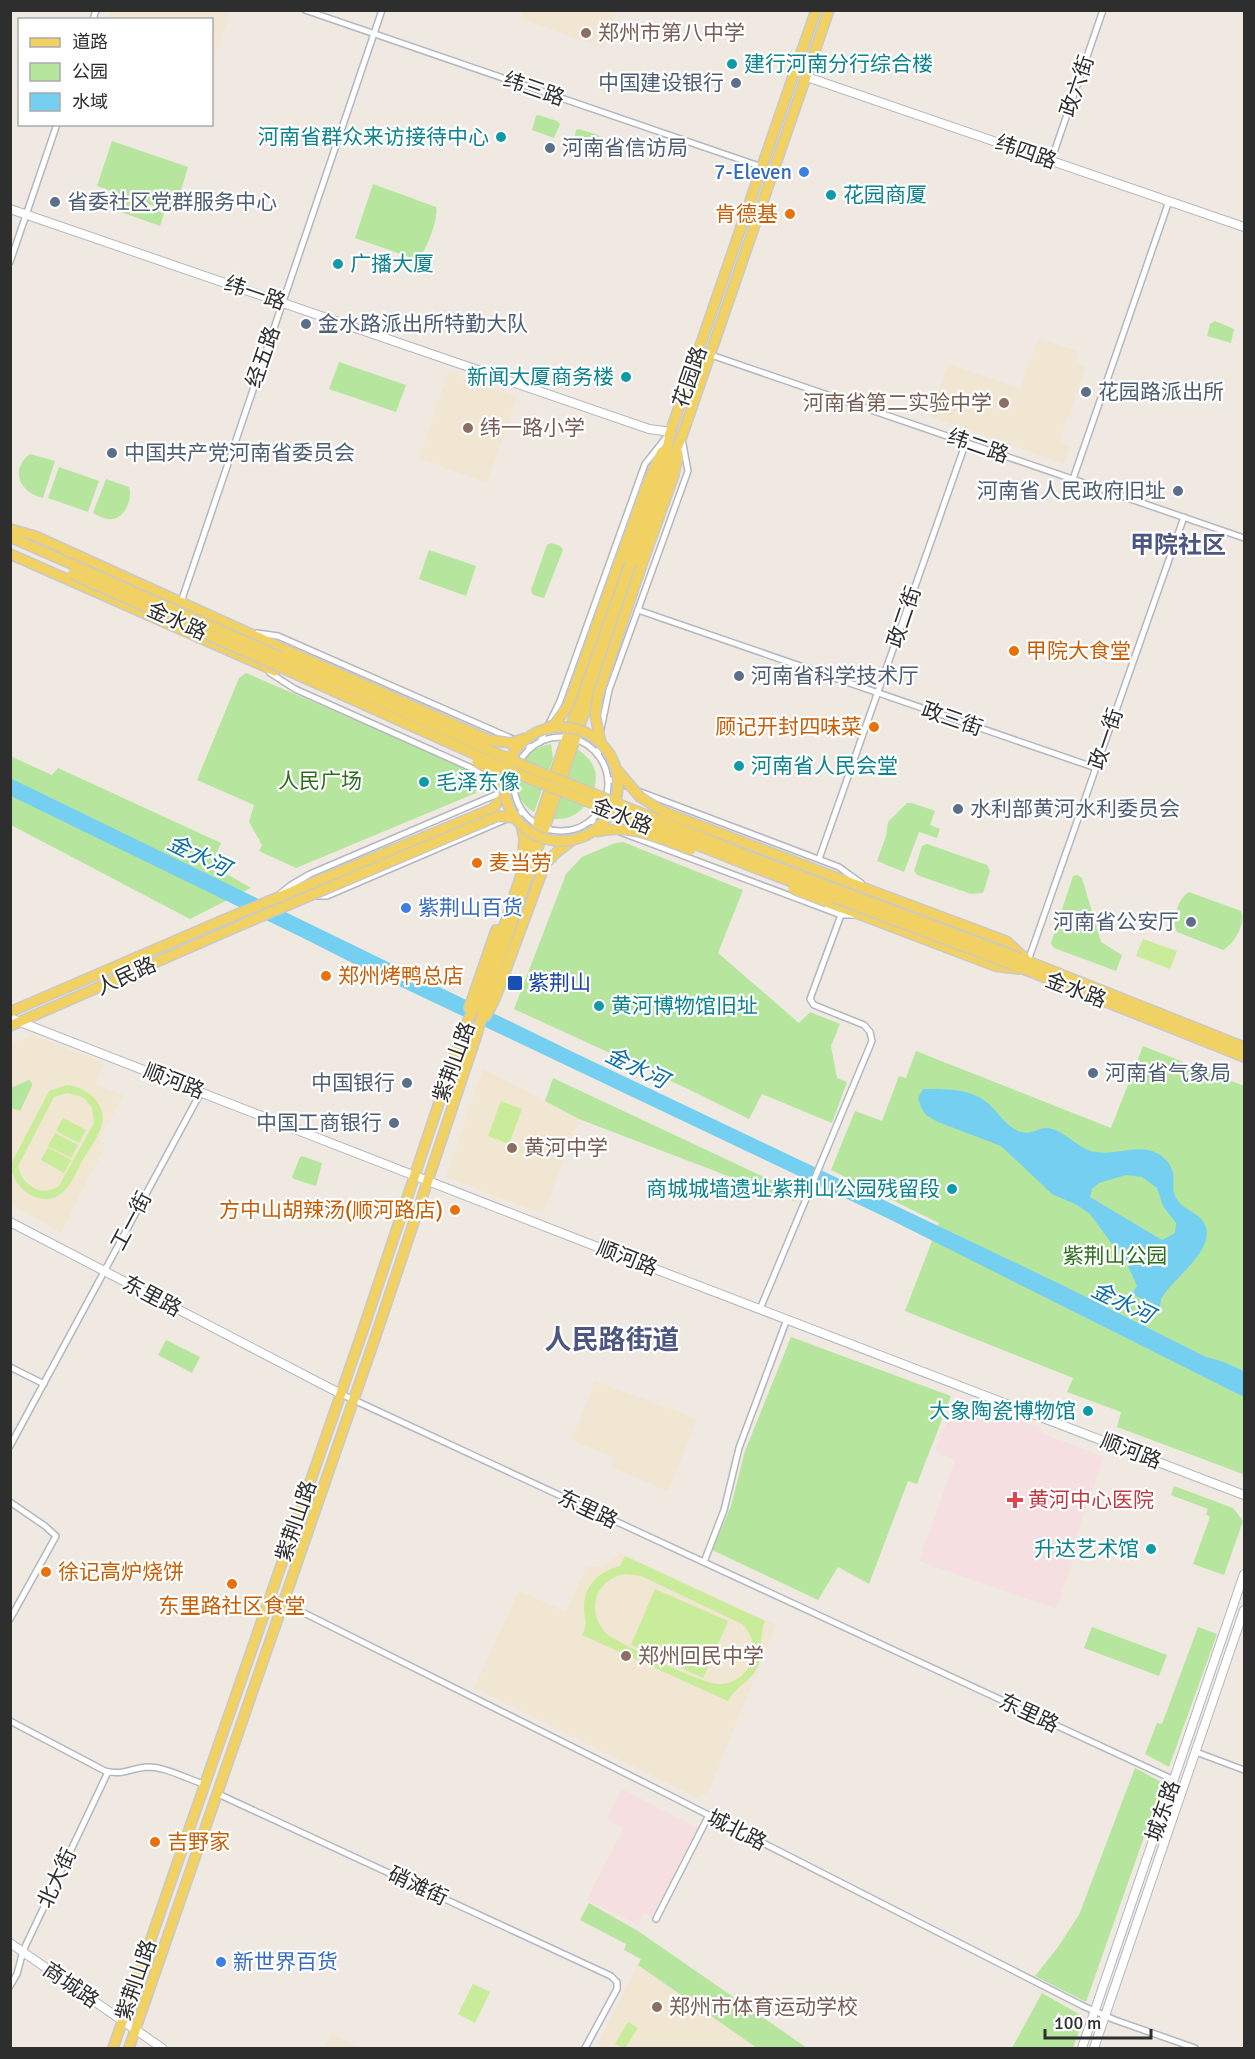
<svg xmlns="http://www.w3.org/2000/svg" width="1255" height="2059" viewBox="0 0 1255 2059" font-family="Signika,'Noto Sans SC',sans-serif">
	<rect width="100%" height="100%" fill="#efe9e1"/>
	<!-- education -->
	<g fill="#f0e6d1">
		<polygon points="112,10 218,10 229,14 212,64 212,20 109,19"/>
		<polygon points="524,11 524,10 617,11 604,48 521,19"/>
		<polygon points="1038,339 1078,351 1075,363 1086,367 1059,442 1070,447 1064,464 930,416 949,364 1020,389"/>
		<polygon points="449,372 517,397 487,483 419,458"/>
		<polygon points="33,1035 104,1063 95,1085 123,1095 99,1140 106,1144 61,1232 11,1204 11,1044"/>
		<polygon points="483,1069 579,1119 543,1214 446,1177"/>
		<polygon points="595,1381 697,1419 668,1491 612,1467 615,1458 572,1440"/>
		<polygon points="620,1553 776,1625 710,1788 706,1794 698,1798 474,1688 519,1591 566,1612 587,1566 601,1568"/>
		<polygon points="638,1965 757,2048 596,2048"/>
		<polygon points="332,2034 361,2048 323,2048"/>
	</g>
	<!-- medical -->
	<g fill="#f5dfe0">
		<polygon points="957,1396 1042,1429 1041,1433 1104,1457 1075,1539 1080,1541 1056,1609 919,1561 955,1460 935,1451"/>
		<polygon points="622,1789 698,1828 652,1917 644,1913 638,1925 587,1900 624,1828 607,1819"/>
	</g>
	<!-- green -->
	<g fill="#b6e59e">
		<polygon points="538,115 557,121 560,124 554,138 532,130 536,116"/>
		<polygon points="579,129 598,135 601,138 594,152 573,144 576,130"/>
		<polygon points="112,141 188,167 174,213 97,186"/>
		<path d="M373 184 436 207C439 216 427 251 418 258H412L355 238Z"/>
		<polygon points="100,190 164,213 160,226 96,203"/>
		<polygon points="1215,321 1234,329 1231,343 1207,336 1210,324"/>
		<polygon points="339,362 406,385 396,412 329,389"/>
		<path d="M30 454 55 461 43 498C20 493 9 470 30 454Z"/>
		<polygon points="59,467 99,481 88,512 48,498"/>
		<path d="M106 479 129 487C133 498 125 518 112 519 105 520 99 516 93 513Z"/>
		<polygon points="551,543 560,546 563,550 544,598 533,595 531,590 547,545"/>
		<polygon points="429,550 476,566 466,596 419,579"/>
		<polygon points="246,673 473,771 479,779 476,793 296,868 259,851 262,845 249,822 254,805 197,780 239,678"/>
		<path d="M551 744 553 759 534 812C502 793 517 749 551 744Z"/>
		<path d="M575 747C582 753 591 759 594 768 601 784 587 810 572 816 566 819 559 819 553 819L551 805Z"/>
		<polygon points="10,756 52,775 58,768 221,843 211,865 251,888 190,919 11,825"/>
		<polygon points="907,803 912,803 935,811 930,825 940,829 937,838 919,832 904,872 877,861 886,836 888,822"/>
		<polygon points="623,842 743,890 718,953 799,1023 810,1012 840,1024 831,1046 837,1078 847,1082 832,1123 762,1094 749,1119 686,1088 514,1009 566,874 582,857 615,843"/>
		<polygon points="927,844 987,865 990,871 983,893 971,894 917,875 914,871 922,846"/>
		<polygon points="1077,875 1082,878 1101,942 1122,955 1116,971 1054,948 1051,943 1073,876"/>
		<path d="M1189 892 1241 911C1246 923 1235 943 1223 950L1177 932C1171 921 1178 898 1189 892Z"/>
		<polygon points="1143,1046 1244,1086 1243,1474 1117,1427 1121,1412 1067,1392 1073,1378 905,1311 939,1223 831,1170 855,1111 882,1121 899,1076 906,1078 916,1051 1111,1128"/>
		<polygon points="553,1078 798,1193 796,1202 579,1119 545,1101"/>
		<polygon points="29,1080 32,1083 32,1086 20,1111 11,1108 11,1088"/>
		<polygon points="302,1156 322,1163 316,1186 294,1179 292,1177 300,1157"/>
		<polygon points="791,1337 951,1396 917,1484 908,1481 869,1584 838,1567 818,1600 712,1550 731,1506 745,1451"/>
		<polygon points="166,1340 200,1357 192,1373 158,1355"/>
		<polygon points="1174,1486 1233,1508 1243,1521 1224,1575 1193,1564 1210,1517 1206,1514 1208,1509 1171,1495"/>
		<polygon points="1092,1627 1167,1655 1159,1676 1084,1648"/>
		<polygon points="1198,1627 1217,1634 1169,1767 1145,1754 1157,1723 1162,1724"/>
		<polygon points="1135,1768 1163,1783 1086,2002 1035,1976 1058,1947 1079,1915"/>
		<polygon points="589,1903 638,1931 807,2048 757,2048 638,1965 641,1959 624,1950 626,1944 580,1920"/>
		<polygon points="1042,1993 1084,2017 1073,2048 1012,2048"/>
	</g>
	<!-- pitch -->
	<g fill="#c9ec9a" fill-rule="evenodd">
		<polygon points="1143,939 1177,951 1170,969 1136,956"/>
		<path d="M67 1085C85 1087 107 1102 102 1124 100 1135 88 1151 82 1161 77 1171 72 1184 63 1192 42 1211 11 1188 11 1164L49 1091ZM67 1093 80 1096 86 1100 92 1108 94 1123 59 1186C42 1198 21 1185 18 1166L54 1097Z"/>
		<polygon points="501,1101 522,1109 509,1144 488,1136"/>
		<polygon points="63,1118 86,1130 79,1143 56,1131"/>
		<polygon points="55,1133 78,1145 71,1158 48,1146"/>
		<polygon points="48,1147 71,1160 64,1173 41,1160"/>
		<path d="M625 1556 765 1621C758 1636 765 1651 757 1668 750 1682 735 1687 728 1701L582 1635C589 1620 584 1621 584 1607 584 1585 600 1571 620 1566ZM625 1574 641 1576 742 1624C751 1633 756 1645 752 1658 749 1673 734 1685 718 1684 703 1684 623 1645 608 1635 585 1614 594 1579 625 1574Z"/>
		<polygon points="655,1589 728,1621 703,1678 631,1645"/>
		<polygon points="473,1984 490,1992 475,2023 458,2014"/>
		<polygon points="628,2022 638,2028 625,2048 615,2044"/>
	</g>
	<!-- water -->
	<g fill="#75cff0" fill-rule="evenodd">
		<polygon points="10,778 573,1052 1060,1284 1206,1357 1221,1361 1244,1371 1244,1397 887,1218 376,975 303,938 11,796"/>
		<path d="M923 1089C943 1089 968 1088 985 1101 999 1111 1005 1128 1022 1132 1032 1135 1039 1127 1048 1128 1067 1131 1078 1150 1096 1152 1120 1156 1146 1139 1166 1160 1180 1176 1169 1185 1176 1198 1183 1211 1200 1212 1205 1225 1216 1249 1174 1278 1163 1296 1159 1300 1162 1303 1159 1308L1136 1296 1133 1292 1137 1286 1128 1266 1090 1214 1077 1205 1052 1194 1001 1146 938 1122 926 1115 921 1107 918 1098ZM1126 1175 1142 1177 1157 1188 1163 1206 1176 1223 1175 1233 1162 1240 1090 1197 1092 1189 1099 1183Z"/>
	</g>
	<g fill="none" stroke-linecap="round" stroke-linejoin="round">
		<!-- street casing -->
		<g stroke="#b4b7c1" stroke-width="8">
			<g id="street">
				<polyline points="305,10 762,167"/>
				<polyline points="93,20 96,10"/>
				<polyline points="1051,161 1103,10"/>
				<polyline points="10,262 57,124"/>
				<polyline points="711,355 1244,538"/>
				<polyline points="1073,479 1169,201"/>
				<polyline points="181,602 382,10"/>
				<polyline points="638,610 1096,768"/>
				<polyline points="257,633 278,636 531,747"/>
				<polyline points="270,673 295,689 514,787"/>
				<polyline points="601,729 609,690 688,471 682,439"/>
				<circle cx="561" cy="784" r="47"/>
				<polyline points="540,742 560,701 645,464 668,435"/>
				<polyline points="598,755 600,742"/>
				<polyline points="608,779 629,787"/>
				<polyline points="638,791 839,867 861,883"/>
				<polyline points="590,821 609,828"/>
				<polyline points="620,832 841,915 854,915"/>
				<polyline points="819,859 966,442"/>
				<polyline points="281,893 291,885 310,874 514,787"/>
				<polyline points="316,896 327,896 523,812"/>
				<polyline points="1028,961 1184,517"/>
				<polyline points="760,1309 872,1041 870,1032 864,1025 814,1005 810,999 841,915"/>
				<polyline points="10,1367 44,1384"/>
				<polyline points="341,1394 1174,1780"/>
				<polyline points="10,1446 201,1092"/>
				<polyline points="10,1502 45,1526 56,1536 10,1619"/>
				<polyline points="704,1562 724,1510 739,1448 787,1319"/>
				<polyline points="270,1596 669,1795 1083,2006 1115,2020 1195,2048"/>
				<path d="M10 1721 105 1771C123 1776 130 1768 148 1767 166 1767 187 1779 204 1784"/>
				<polyline points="1196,1752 1244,1770"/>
				<polyline points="216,1793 611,1976 617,1982 617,1989 585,2048"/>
				<polyline points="656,1919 709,1815"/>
				<polyline points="10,1986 17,1974 23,1951 108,1772"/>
			</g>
		</g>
		<!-- secondary casing -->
		<g stroke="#b4b7c1" stroke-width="10">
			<g id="secondary">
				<polyline points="807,77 1244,227"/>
				<polyline points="10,209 649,429 671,432"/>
				<polyline points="10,1018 582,1241 1244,1495"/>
				<polyline points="10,1222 341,1394"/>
				<polyline points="10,1943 162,2048"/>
				<polyline points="1082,2048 1244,1574"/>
				<polyline points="1094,2048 1244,1610"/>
			</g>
		</g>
		<!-- primary casing -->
		<g stroke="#c9c9c9" stroke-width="12">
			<g id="primary">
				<polyline points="669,436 816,10"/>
				<polyline points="681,439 829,10"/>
				<polyline points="10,529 35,536 286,650"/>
				<polyline points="10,537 76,566"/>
				<polyline points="10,554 275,671"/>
				<polyline points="620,560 648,482 662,452"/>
				<polyline points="641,567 674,475 678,455"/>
				<polyline points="521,824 524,839 523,855"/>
				<polyline points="835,877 1006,941 1026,959"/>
				<polyline points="827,902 995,966 1019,969"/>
				<polyline points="1020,958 1244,1047"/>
				<polyline points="1016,966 1244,1057"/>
				<polyline points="469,1008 496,930"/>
				<polyline points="10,1012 228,918 492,809 505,795"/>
				<polyline points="486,1016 495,999 545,864 557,852 574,839"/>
				<polyline points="10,1026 241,925"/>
				<polyline points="113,2048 361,1336 464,1028 481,995 567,737 661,471 671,432"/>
				<polyline points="129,2048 374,1341 477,1034 487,996 667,472 682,436"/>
			</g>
		</g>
		<!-- street -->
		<use href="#street" stroke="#fff" stroke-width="5"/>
		<!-- secondary -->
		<use href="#secondary" stroke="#fff" stroke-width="8"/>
		<!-- primary -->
		<use href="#primary" stroke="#f2d163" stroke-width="9"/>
		<!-- primary-bridge casing -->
		<g stroke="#c9c9c9" stroke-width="12" stroke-linecap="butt">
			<g id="primary-bridge">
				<polyline points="76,566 532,769 753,858 1020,958"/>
				<polyline points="72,574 528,778 750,866 1016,966"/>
				<polyline points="286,650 489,740 511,743 526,738"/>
				<circle cx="561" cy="784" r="57"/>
				<polyline points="547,728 555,724 568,706 620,560"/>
				<polyline points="601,743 595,715 598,695 641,567"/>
				<polyline points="477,762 496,773 504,786"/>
				<polyline points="617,770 640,797 664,812 835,877"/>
				<path d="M595 832C630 823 658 838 691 850"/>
				<polyline points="793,889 827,902"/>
				<polyline points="241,925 498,816 515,818"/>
			</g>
		</g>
		<!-- primary-bridge -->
		<use href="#primary-bridge" stroke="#f2d163" stroke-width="9"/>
	</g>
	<!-- markers -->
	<g fill="#8d6e63" stroke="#fff" stroke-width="2">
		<circle cx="586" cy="33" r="6"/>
		<circle cx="1004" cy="403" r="6"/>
		<circle cx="468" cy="428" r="6"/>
		<circle cx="512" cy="1148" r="6"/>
		<circle cx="626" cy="1656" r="6"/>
		<circle cx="657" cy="2007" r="6"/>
	</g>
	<g fill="#0f9aa8" stroke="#fff" stroke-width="2">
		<circle cx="732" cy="64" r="6"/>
		<circle cx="501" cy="137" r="6"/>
		<circle cx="831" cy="195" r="6"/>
		<circle cx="338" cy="264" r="6"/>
		<circle cx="626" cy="377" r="6"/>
		<circle cx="739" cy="766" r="6"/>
		<circle cx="424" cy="782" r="6"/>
		<circle cx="599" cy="1006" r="6"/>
		<circle cx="952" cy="1189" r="6"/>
		<circle cx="1088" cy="1411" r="6"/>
		<circle cx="1151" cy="1549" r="6"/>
	</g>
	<g fill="#5c6f8a" stroke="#fff" stroke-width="2">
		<circle cx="736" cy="83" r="6"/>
		<circle cx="550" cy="148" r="6"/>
		<circle cx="55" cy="202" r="6"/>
		<circle cx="306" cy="324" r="6"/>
		<circle cx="1086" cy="392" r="6"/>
		<circle cx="112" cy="453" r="6"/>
		<circle cx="1178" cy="491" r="6"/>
		<circle cx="739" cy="676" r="6"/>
		<circle cx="958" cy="809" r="6"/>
		<circle cx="1191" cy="922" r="6"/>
		<circle cx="1093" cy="1073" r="6"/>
		<circle cx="407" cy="1083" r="6"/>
		<circle cx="394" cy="1123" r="6"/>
	</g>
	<g fill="#3f7fe0" stroke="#fff" stroke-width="2">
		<circle cx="804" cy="172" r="6"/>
		<circle cx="406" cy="908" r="6"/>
		<circle cx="221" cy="1962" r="6"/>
	</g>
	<g fill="#e8710a" stroke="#fff" stroke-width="2">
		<circle cx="790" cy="214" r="6"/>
		<circle cx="1014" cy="651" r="6"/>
		<circle cx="874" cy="727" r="6"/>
		<circle cx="477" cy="863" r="6"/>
		<circle cx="326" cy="976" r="6"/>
		<circle cx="455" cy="1210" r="6"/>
		<circle cx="46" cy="1572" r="6"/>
		<circle cx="232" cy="1584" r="6"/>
		<circle cx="155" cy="1842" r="6"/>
	</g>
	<rect fill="#1a4fb4" stroke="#fff" stroke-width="2" x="507" y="975" width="16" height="16" rx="3"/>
	<path fill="#e0444e" stroke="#fff" stroke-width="2" d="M1012 1491h6v6h6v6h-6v6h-6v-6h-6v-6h6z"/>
	<g text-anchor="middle" stroke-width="4.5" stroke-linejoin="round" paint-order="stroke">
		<!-- education labels -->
		<g font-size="21" fill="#785e54" stroke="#fff" text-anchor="start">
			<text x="598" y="40">郑州市第八中学</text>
			<text x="992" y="410" text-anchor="end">河南省第二实验中学</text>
			<text x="480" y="435">纬一路小学</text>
			<text x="524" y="1155">黄河中学</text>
			<text x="638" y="1663">郑州回民中学</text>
			<text x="669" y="2014">郑州市体育运动学校</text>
		</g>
		<!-- culture labels -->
		<g font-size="21" fill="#0d838f" stroke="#fff" text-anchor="start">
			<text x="744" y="71">建行河南分行综合楼</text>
			<text x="489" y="144" text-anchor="end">河南省群众来访接待中心</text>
			<text x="843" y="202">花园商厦</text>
			<text x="350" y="271">广播大厦</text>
			<text x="614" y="384" text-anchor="end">新闻大厦商务楼</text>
			<text x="751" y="773">河南省人民会堂</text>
			<text x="436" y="789">毛泽东像</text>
			<text x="611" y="1013">黄河博物馆旧址</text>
			<text x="940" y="1196" text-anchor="end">商城城墙遗址紫荆山公园残留段</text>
			<text x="1076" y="1418" text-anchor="end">大象陶瓷博物馆</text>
			<text x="1139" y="1556" text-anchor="end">升达艺术馆</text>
		</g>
		<!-- service labels -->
		<g font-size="21" fill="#4e5e75" stroke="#fff" text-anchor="start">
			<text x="724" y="90" text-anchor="end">中国建设银行</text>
			<text x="562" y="155">河南省信访局</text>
			<text x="67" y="209">省委社区党群服务中心</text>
			<text x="318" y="331">金水路派出所特勤大队</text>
			<text x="1098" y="399">花园路派出所</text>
			<text x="124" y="460">中国共产党河南省委员会</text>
			<text x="1166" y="498" text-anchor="end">河南省人民政府旧址</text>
			<text x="751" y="683">河南省科学技术厅</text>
			<text x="970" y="816">水利部黄河水利委员会</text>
			<text x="1179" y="929" text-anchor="end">河南省公安厅</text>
			<text x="1105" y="1080">河南省气象局</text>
			<text x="395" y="1090" text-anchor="end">中国银行</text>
			<text x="382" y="1130" text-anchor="end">中国工商银行</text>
		</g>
		<!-- street labels -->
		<g font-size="21" fill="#2e2e2e" stroke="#fff">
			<text transform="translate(1077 86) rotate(-71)" y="7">政六街</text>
			<text transform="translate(534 89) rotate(19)" y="7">纬三路</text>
			<text transform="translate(1026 152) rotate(19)" y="7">纬四路</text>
			<text transform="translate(255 293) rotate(19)" y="7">纬一路</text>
			<text transform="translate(263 357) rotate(-71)" y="7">经五路</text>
			<text transform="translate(690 377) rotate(-71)" y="7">花园路</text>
			<text transform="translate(978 446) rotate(19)" y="7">纬二路</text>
			<text transform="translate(904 617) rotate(-71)" y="7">政二街</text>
			<text transform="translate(177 621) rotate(24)" y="7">金水路</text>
			<text transform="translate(952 719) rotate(19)" y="7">政三街</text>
			<text transform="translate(1106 739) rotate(-71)" y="7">政一街</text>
			<text transform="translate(622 816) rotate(22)" y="7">金水路</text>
			<text transform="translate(126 976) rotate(-24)" y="7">人民路</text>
			<text transform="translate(1076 990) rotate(21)" y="7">金水路</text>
			<text transform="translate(454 1062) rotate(-70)" y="7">紫荆山路</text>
			<text transform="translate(174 1081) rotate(21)" y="7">顺河路</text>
			<text transform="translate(131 1221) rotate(-62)" y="7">工一街</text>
			<text transform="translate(627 1258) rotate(21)" y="7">顺河路</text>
			<text transform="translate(152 1296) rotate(28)" y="7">东里路</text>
			<text transform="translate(1131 1451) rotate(21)" y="7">顺河路</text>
			<text transform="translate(588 1509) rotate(25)" y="7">东里路</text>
			<text transform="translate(296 1521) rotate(-71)" y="7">紫荆山路</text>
			<text transform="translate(1029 1713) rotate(25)" y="7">东里路</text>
			<text transform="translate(1163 1811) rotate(-71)" y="7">城东路</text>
			<text transform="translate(737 1830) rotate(27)" y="7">城北路</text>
			<text transform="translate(57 1878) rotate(-65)" y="7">北大街</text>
			<text transform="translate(418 1886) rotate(25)" y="7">硝滩街</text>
			<text transform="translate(136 1980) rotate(-71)" y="7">紫荆山路</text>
			<text transform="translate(71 1985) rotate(35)" y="7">商城路</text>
		</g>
		<!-- shop labels -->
		<g font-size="21" fill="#366cbe" stroke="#fff" text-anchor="start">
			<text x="792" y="179" text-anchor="end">7-Eleven</text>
			<text x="418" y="915">紫荆山百货</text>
			<text x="233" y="1969">新世界百货</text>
		</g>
		<!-- food labels -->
		<g font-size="21" fill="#c56008" stroke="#fff" text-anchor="start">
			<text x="778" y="221" text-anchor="end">肯德基</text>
			<text x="1026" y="658">甲院大食堂</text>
			<text x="862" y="734" text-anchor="end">顾记开封四味菜</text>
			<text x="489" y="870">麦当劳</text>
			<text x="338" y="983">郑州烤鸭总店</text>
			<text x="443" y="1217" text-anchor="end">方中山胡辣汤(顺河路店)</text>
			<text x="58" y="1579">徐记高炉烧饼</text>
			<text x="232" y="1613" text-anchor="middle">东里路社区食堂</text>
			<text x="167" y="1849">吉野家</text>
		</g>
		<!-- park labels -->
		<g font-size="21" fill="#2c6e1b" stroke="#fff">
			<text x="320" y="788">人民广场</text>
			<text x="1115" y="1263">紫荆山公园</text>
		</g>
		<!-- transit labels -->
		<g font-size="21" fill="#164399" stroke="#fff" text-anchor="start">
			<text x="528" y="990">紫荆山</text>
		</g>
		<!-- health labels -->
		<g font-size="21" fill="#be3a42" stroke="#fff" text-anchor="start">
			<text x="1028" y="1507">黄河中心医院</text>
		</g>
		<!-- water labels -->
		<g font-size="22" font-style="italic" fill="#0d6fa3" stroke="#fff">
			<text transform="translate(199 855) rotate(26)" y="8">金水河</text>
			<text transform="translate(637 1067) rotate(26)" y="8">金水河</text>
			<text transform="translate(1123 1302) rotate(26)" y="8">金水河</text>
		</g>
		<!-- quarter labels -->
		<g font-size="24" font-weight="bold" fill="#4d5680" stroke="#fff">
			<text x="1178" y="553">甲院社区</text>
		</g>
		<!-- district labels -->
		<g font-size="27" font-weight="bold" fill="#4d5680" stroke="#fff">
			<text x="612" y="1349">人民路街道</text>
		</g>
	</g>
	<!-- border -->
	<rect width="1255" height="2059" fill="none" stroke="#2e2e2e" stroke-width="24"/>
	<!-- legend -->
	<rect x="18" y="18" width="195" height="108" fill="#ffffff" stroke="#ababab" stroke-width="1.5"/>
	<rect x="30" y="38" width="30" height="9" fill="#f2d163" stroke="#ababab" stroke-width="1.5"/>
	<text x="72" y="48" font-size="18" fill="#2e2e2e">道路</text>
	<rect x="30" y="63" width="30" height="18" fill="#b6e59e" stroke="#ababab" stroke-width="1.5"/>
	<text x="72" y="78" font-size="18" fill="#2e2e2e">公园</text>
	<rect x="30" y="93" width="30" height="18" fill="#75cff0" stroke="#ababab" stroke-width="1.5"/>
	<text x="72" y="108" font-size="18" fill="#2e2e2e">水域</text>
	<!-- scale -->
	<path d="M1045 2029v9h106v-9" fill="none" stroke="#2e2e2e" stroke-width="3"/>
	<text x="1054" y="2029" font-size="18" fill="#2e2e2e" stroke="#ffffff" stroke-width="4.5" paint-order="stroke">100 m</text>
</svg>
